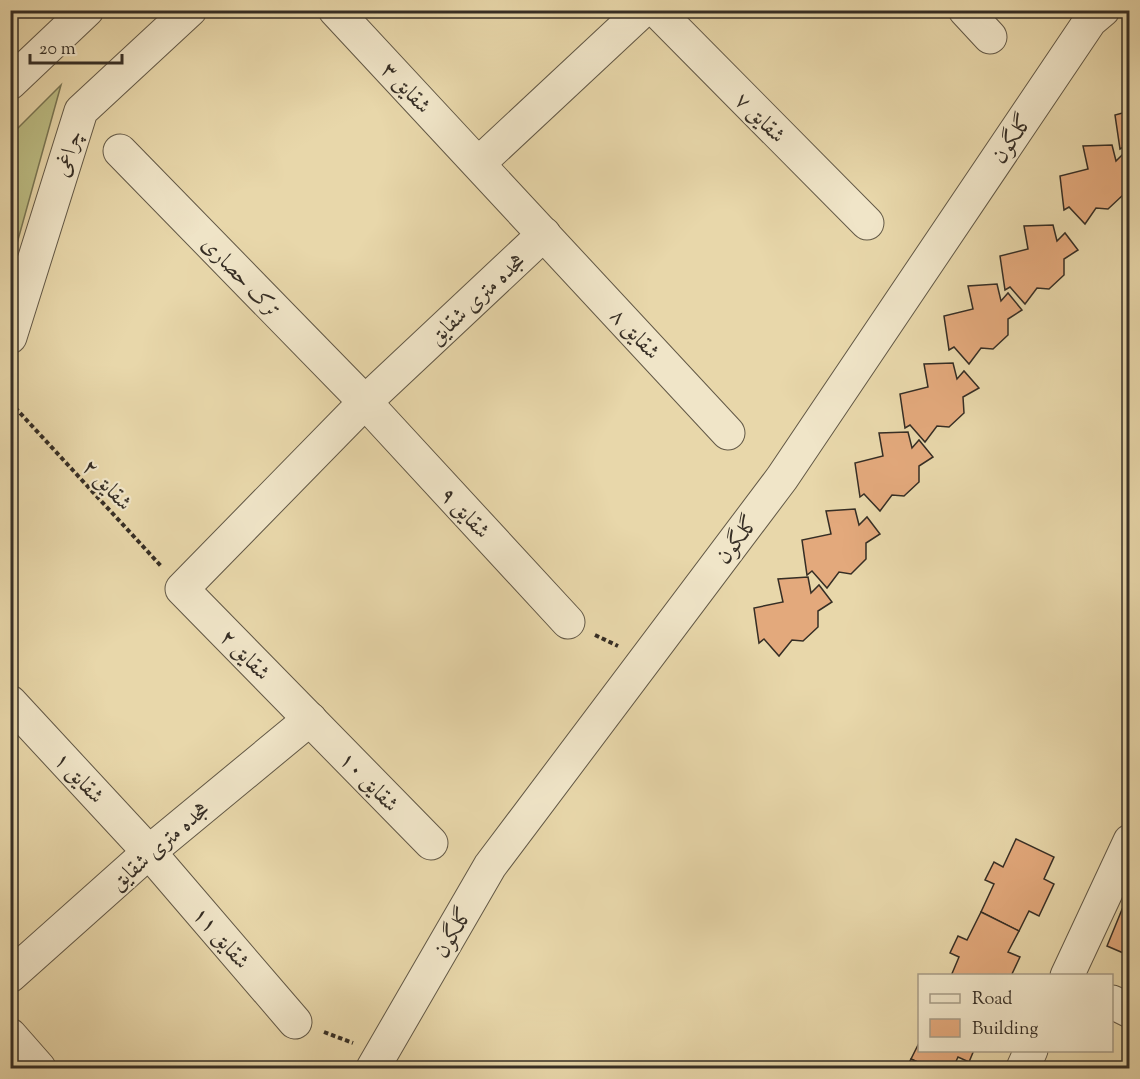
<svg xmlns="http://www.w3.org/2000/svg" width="1140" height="1079" viewBox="0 0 1140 1079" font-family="'Sorts Mill Goudy',Amiri,serif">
	<rect width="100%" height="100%" fill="#e8d7aa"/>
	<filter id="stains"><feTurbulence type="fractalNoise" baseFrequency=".00333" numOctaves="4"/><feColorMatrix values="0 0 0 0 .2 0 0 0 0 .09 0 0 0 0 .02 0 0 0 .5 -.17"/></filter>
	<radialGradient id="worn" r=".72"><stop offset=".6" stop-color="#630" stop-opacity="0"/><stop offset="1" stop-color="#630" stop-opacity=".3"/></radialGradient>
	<!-- green -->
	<polygon fill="#bcbd84" stroke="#797654" stroke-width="1.5" points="61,85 11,265 11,135"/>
	<!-- building -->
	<g fill="#e3a97c" stroke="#362e25" stroke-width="1.5">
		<polygon points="1130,111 1130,151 1125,146 1120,149 1115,115"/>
		<polygon points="1112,145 1116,161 1124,153 1130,160 1130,175 1123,179 1123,195 1108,209 1096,208 1085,224 1069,207 1064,210 1060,176 1088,169 1083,146"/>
		<polygon points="1053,225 1057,241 1065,233 1078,250 1064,259 1064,275 1049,289 1037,288 1025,304 1010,287 1005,290 1000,256 1028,249 1024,226"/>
		<polygon points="997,284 1001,301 1008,293 1022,310 1008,319 1008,335 993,349 981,348 969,364 954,347 949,350 944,316 973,309 968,286"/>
		<polygon points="953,363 957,379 964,371 979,388 963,397 964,413 949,427 937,426 925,442 910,425 905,428 900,394 928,387 924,364"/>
		<polygon points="908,432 912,448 919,440 933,457 919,466 919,482 904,496 892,495 880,511 864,494 860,497 855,463 883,456 879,433"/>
		<polygon points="855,509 859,525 867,517 880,534 866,543 866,559 851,574 839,572 827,588 812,571 807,575 802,540 831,534 826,511"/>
		<polygon points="808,577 811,593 819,585 832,602 818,611 818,627 803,641 792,640 779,656 764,639 759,643 754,608 783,602 778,579"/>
		<polygon points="1016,839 1054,857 1044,879 1054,884 1039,916 1029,911 1019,931 981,912 994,884 985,880 994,862 1003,867"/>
		<polygon points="1123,907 1130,910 1130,968 1124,966 1128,955 1107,946"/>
		<polygon points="981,912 1019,931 1008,952 1020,957 1011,976 951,976 959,957 950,953 958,936 967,940"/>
		<polygon points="920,1041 920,1050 974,1050 969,1062 958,1057 953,1068 930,1068 911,1059"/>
		<polygon points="911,1059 930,1068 906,1068"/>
	</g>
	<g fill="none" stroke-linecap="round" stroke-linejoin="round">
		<!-- minor casing -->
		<g stroke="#625846" stroke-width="35">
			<g id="minor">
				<polyline points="335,10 728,433"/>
				<polyline points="656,10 867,223"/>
				<polyline points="965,10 990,37"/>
				<polyline points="10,83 87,10"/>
				<polyline points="120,151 365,402 568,622"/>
				<polyline points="479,163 643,10"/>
				<polyline points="10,337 81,111 190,10"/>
				<polyline points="10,702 149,852 295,1022"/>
				<polyline points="431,843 182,589 365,402 544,234"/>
				<polyline points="10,976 149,852 310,719"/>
				<polyline points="1067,976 1130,841"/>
				<polyline points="1112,1002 1130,1011"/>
				<polyline points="10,1035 39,1068"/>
				<polyline points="373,1068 490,866 782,478 1090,21 1103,10"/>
				<polyline points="1023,1068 1031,1050"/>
			</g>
		</g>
		<!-- path -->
		<g stroke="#362e25" stroke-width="4" stroke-dasharray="4.5 3" stroke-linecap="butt">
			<polyline points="10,402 161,566"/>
			<polyline points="595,635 618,646"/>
			<polyline points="324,1032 353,1043"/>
		</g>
		<!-- minor -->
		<use href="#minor" stroke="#f0e5c8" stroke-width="33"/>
	</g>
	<g text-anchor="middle" stroke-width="4.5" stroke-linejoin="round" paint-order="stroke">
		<!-- street labels -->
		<g font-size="22" fill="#362e25" stroke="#f0e5c8">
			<text transform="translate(407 87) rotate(47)" y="8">شقایق ۳</text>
			<text transform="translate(761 117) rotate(45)" y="8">شقایق ۷</text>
			<text transform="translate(1011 138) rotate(-56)" y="8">گلگون</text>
			<text transform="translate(67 153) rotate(-72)" y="8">چراغی</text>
			<text transform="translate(242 276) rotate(46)" y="8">ترک حصاری</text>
			<text transform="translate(476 298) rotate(-43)" y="8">هجده متری شقایق</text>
			<text transform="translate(636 333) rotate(47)" y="8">شقایق ۸</text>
			<text transform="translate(108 484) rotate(47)" y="8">شقایق ۲</text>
			<text transform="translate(466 512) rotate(47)" y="8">شقایق ۹</text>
			<text transform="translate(736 539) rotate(-53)" y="8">گلگون</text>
			<text transform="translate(246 654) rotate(46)" y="8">۲ شقایق</text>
			<text transform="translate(80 777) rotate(47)" y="8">شقایق ۱</text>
			<text transform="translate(370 781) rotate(46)" y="8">شقایق ۱۰</text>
			<text transform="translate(159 845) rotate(-41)" y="8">هجده متری شقایق</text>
			<text transform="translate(452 932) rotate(-60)" y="8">گلگون</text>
			<text transform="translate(222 937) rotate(49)" y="8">شقایق ۱۱</text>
		</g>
	</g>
	<!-- margin -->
	<rect width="1140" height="1079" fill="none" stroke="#e8d7aa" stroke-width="36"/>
	<rect x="12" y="12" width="1116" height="1055" fill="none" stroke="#362e25" stroke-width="3"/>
	<rect x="18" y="18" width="1104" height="1043" fill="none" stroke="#362e25" stroke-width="1.5"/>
	<!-- legend -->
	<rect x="918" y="974" width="195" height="78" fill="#f0e5c8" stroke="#a69c87" stroke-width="1.5"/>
	<rect x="930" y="994" width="30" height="9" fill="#f0e5c8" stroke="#a69c87" stroke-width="1.5"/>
	<text x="972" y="1004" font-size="18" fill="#362e25">Road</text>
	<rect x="930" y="1019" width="30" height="18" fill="#e3a97c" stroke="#a69c87" stroke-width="1.5"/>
	<text x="972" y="1034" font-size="18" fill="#362e25">Building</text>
	<!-- scale -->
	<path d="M30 54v9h92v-9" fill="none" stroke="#362e25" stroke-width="3"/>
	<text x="39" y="54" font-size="18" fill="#362e25" stroke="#f0e5c8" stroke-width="4.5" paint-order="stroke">20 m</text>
	<rect width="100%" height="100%" filter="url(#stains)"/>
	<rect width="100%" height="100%" fill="url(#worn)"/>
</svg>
